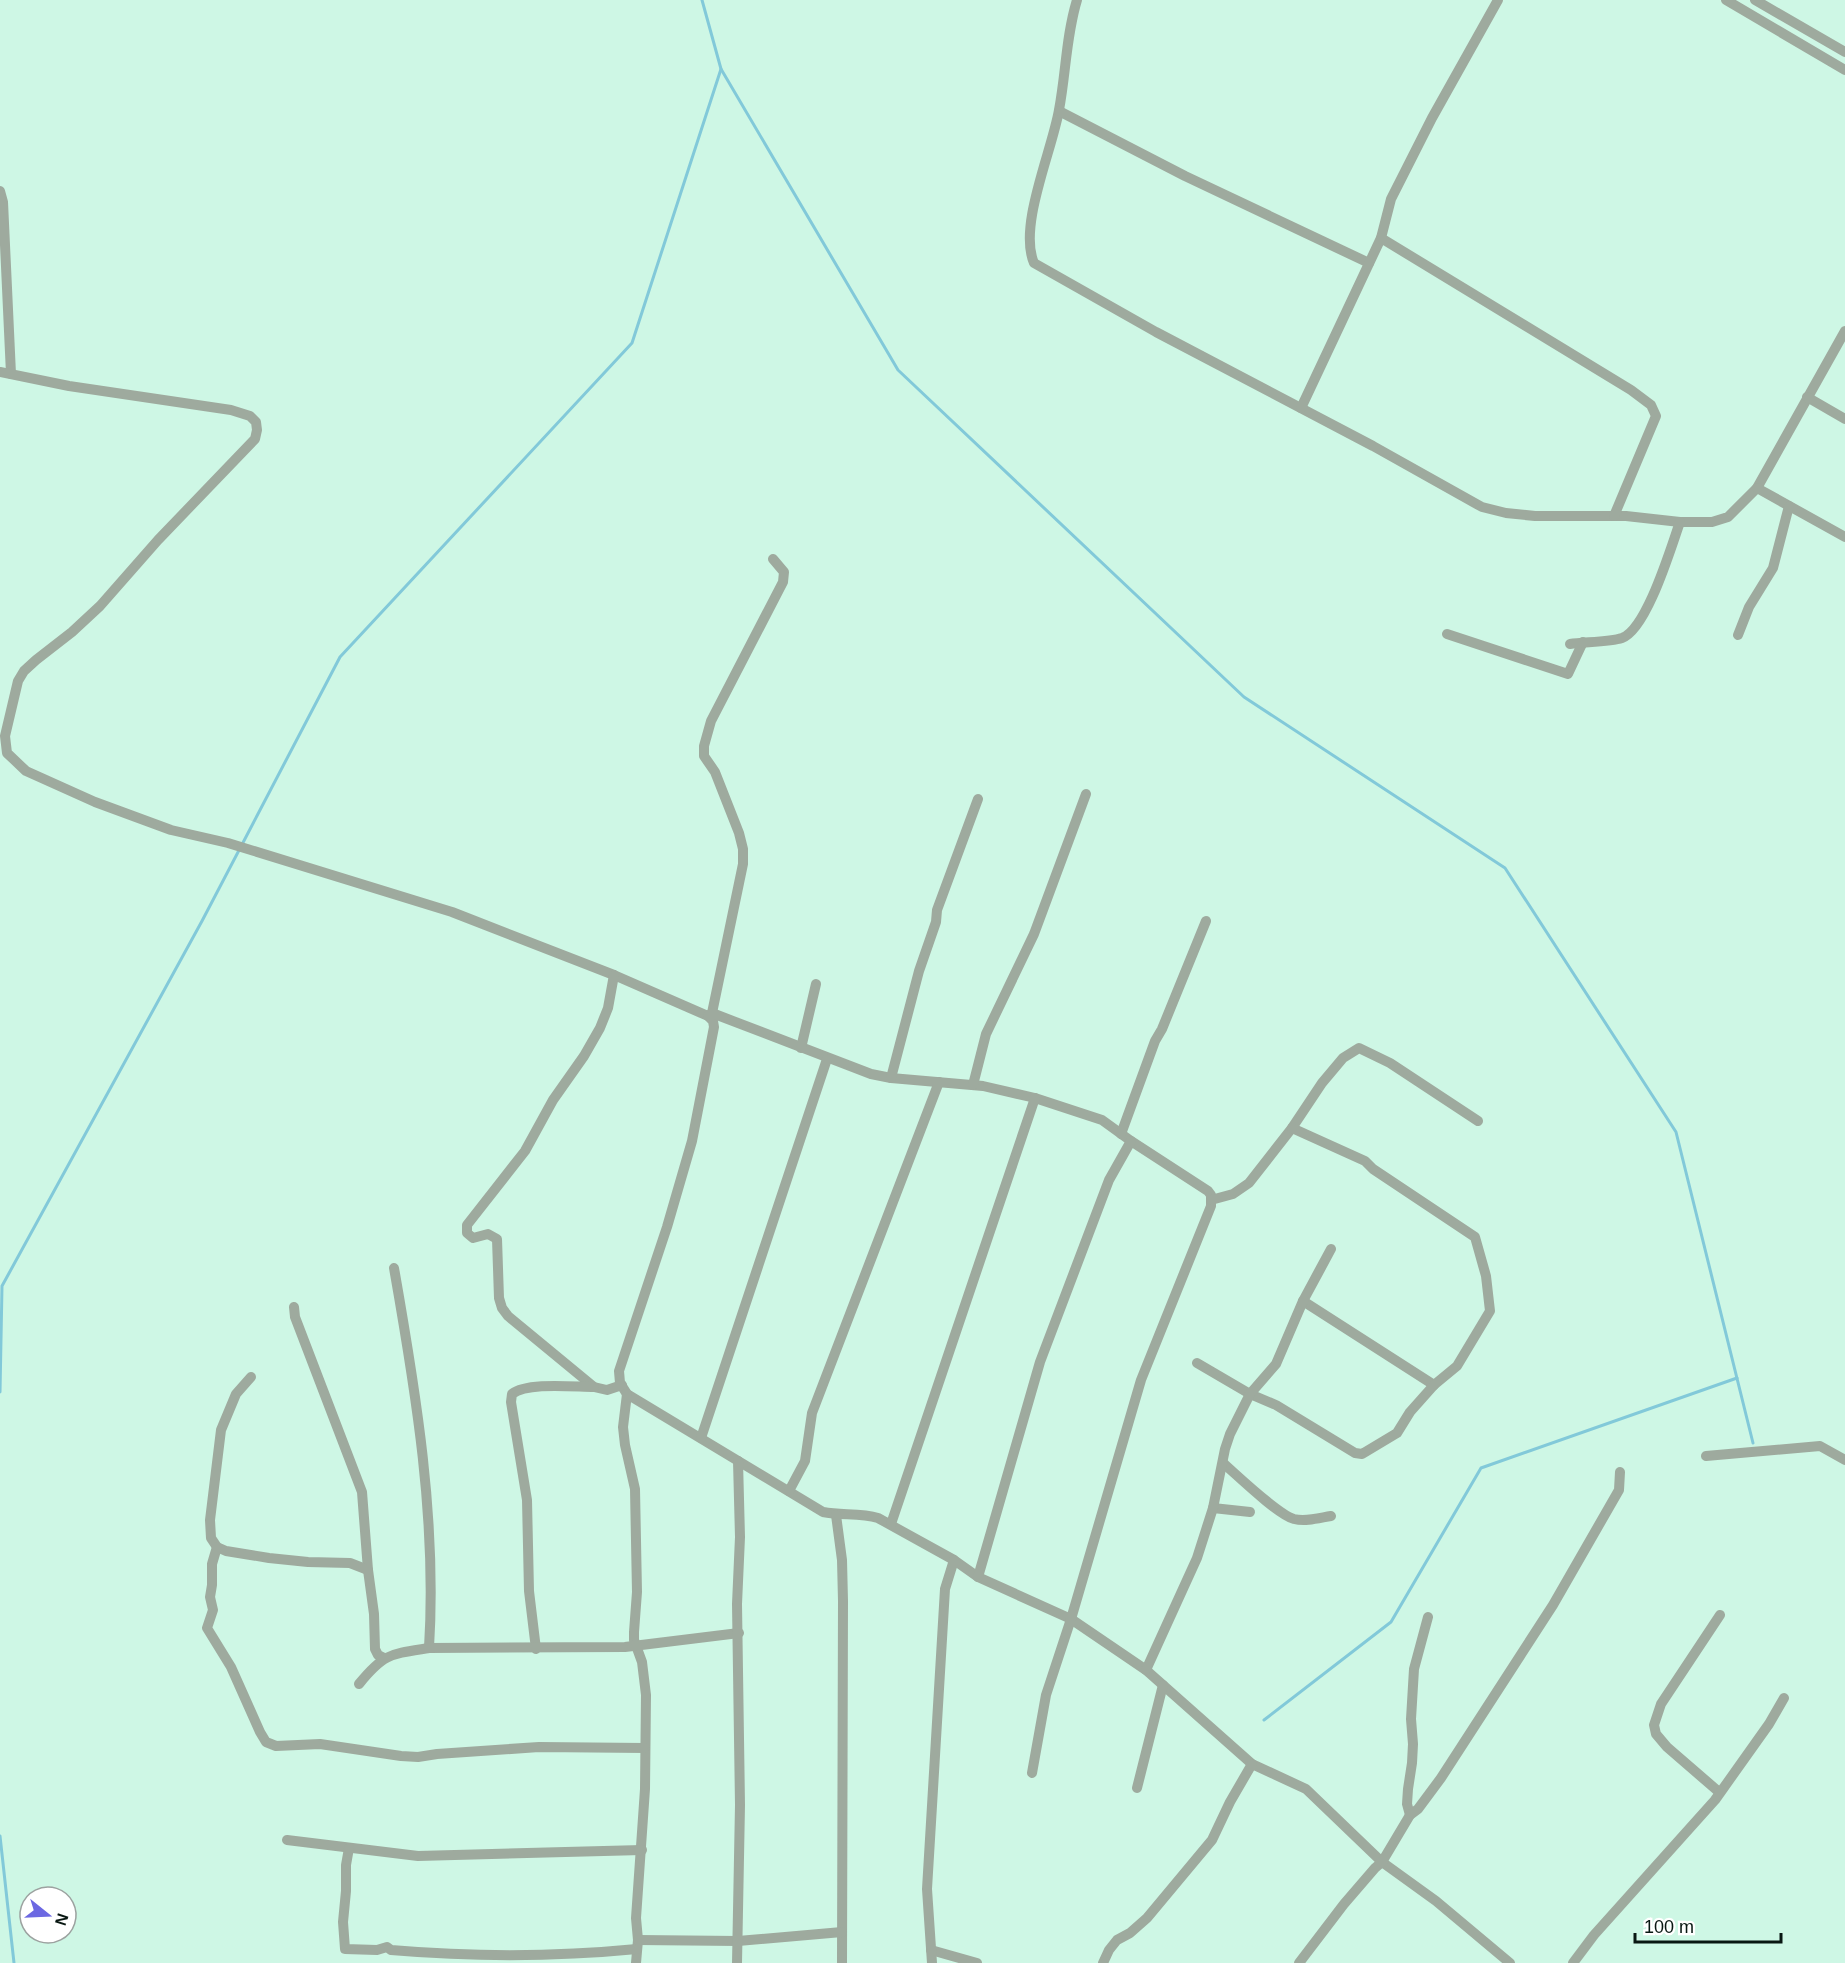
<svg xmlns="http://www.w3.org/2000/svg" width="1845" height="1963" viewBox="0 0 1845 1963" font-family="Arial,sans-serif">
	<rect width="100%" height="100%" fill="#cef7e5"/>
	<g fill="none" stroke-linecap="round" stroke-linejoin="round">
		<!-- stream -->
		<g stroke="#82c9d9" stroke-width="3">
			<polyline points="702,0 721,69 898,370 1244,697 1505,868 1676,1132 1753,1443"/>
			<polyline points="0,1392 2,1286 202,921 340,657 632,343 721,69"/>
			<polyline points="1264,1720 1391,1622 1481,1468 1737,1378"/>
			<polyline points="0,1836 14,1963"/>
		</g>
		<!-- minor -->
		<g stroke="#9eaa9e" stroke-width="10">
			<path d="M1077 0C1066 36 1066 73 1059 110 1052 151 1018 226 1034 263L1156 332 1373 446 1482 507 1506 513 1535 516H1626L1680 522H1712L1728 517 1757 488 1845 331"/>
			<polyline points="1726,0 1845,70"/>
			<polyline points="1755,0 1845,52"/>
			<polyline points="1059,111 1185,176 1369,263"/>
			<polyline points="0,191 3,202 11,374"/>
			<polyline points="1381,238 1631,390 1651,405 1656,416 1614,516"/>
			<path d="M0 372 69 386 231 410 250 416 256 422 257 430 255 439 158 540 100 606 72 632 36 660 24 671 18 681 5 736 7 753 26 771 95 802 171 830 228 843 452 912 614 975 708 1016 713 1021 714 1027 692 1141 667 1227 619 1371 620 1383 627 1394 823 1512C841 1516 860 1512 878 1518L954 1560 978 1577 1071 1619 1146 1670 1252 1764 1306 1789 1382 1862 1436 1901 1510 1963"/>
			<polyline points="1807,397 1845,419"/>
			<polyline points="1301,408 1381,238 1391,199 1432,118 1498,0"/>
			<polyline points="1757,488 1845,537"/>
			<polyline points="1447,634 1568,674 1583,642"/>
			<polyline points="1738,635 1749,607 1773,568 1789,506"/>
			<path d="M1570 644C1584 642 1610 642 1622 638 1647 629 1671 547 1680 522"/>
			<polyline points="614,975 608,1008 600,1028 584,1056 553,1100 525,1151 467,1225 467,1233 473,1238 488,1234 497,1239 499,1298 502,1308 508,1316 594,1387 607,1390 622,1385"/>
			<polyline points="712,1013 743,864 743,849 739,833 715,772 704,756 704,746 711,721 783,582 784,572 773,559"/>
			<polyline points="708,1016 712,1013 871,1074 891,1078 983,1086 1035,1098 1102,1120 1131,1141 1208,1191 1211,1195 1211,1206 1141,1380 1071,1619 1046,1695 1032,1773"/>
			<polyline points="801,1048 816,984"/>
			<polyline points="891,1078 919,971 936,922 937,910 978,799"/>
			<polyline points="973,1085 986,1034 1034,934 1086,794"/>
			<polyline points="1121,1134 1155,1041 1162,1029 1206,921"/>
			<polyline points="1211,1200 1233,1194 1249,1183 1292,1128 1322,1083 1343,1058 1359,1048 1390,1063 1478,1121"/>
			<path d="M394 1268C416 1393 437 1521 429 1648"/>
			<polyline points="1303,1301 1434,1385"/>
			<polyline points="294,1307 295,1317 362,1492 368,1570 374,1614 375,1649 378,1655 384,1658"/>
			<polyline points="1197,1363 1250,1394 1276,1405 1355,1453 1362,1454 1397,1433 1410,1412 1434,1385 1457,1366 1490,1311 1486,1276 1475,1237 1373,1169 1365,1161 1292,1128"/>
			<polyline points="251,1377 236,1394 221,1430 210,1520 211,1538 217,1547 226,1551 269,1558 308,1562 350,1563 368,1570"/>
			<polyline points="627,1394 623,1427 625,1445 635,1489 637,1592 634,1632 634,1640 642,1662 646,1695 645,1789 636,1918 638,1940 636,1963"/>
			<polyline points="701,1438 827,1059"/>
			<polyline points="1706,1456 1820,1446 1845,1460"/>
			<path d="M1223 1463C1238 1476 1277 1514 1294 1519 1306 1522 1319 1518 1331 1516"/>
			<polyline points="789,1491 805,1461 812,1413 939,1082"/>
			<polyline points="1213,1508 1250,1512"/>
			<polyline points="836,1515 842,1560 843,1601 842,1963"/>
			<polyline points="891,1524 1035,1098"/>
			<polyline points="217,1547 212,1564 212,1585 210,1597 213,1610 207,1628 231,1667 260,1732 266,1742 276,1746 320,1744 401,1756 418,1757 437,1754 539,1747 645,1748"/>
			<polyline points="978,1577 1040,1362 1109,1180 1131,1141"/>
			<path d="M536 1649 529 1591 527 1500 511 1402 512 1394C527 1382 574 1387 594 1387"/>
			<polyline points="1146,1670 1197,1558 1213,1508 1225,1449 1230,1434 1250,1394 1276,1364 1303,1301 1331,1249"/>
			<path d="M359 1684C384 1653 391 1654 429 1648L625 1647 739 1633"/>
			<polyline points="1137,1788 1163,1685"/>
			<polyline points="1719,1792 1667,1747 1656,1734 1654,1725 1661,1704 1720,1615"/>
			<polyline points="1410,1815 1407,1804 1408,1789 1412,1763 1413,1744 1411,1719 1414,1669 1428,1617"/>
			<polyline points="287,1840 418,1856 642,1850"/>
			<path d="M349 1848 346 1865V1891L343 1922 345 1949 377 1950 387 1947 391 1950C473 1957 555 1957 637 1949"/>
			<polyline points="638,1940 738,1941 842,1932"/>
			<polyline points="931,1950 977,1963"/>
			<polyline points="737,1963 740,1805 737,1604 740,1537 738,1461"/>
			<polyline points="932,1963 927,1889 945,1589 954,1560"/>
			<polyline points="1103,1963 1109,1950 1117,1940 1130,1933 1147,1918 1212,1840 1230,1802 1252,1764"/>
			<polyline points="1299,1963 1344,1904 1375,1868 1382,1862 1410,1815 1418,1809 1441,1778 1553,1605 1619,1490 1620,1472"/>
			<polyline points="1573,1963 1594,1935 1715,1800 1769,1724 1784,1698"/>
		</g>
	</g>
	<!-- north arrow -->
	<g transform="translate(48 1915) rotate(108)"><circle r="28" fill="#ffffff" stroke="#9ca2a0" stroke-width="1.5"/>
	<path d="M0-4.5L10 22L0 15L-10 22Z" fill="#6c68e2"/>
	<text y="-9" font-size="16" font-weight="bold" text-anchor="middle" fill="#081712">N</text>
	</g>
	<!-- scale -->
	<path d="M1635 1933v9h146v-9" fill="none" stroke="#081712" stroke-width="3"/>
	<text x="1644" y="1933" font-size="18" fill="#081712" stroke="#ffffff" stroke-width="4.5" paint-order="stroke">100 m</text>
</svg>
